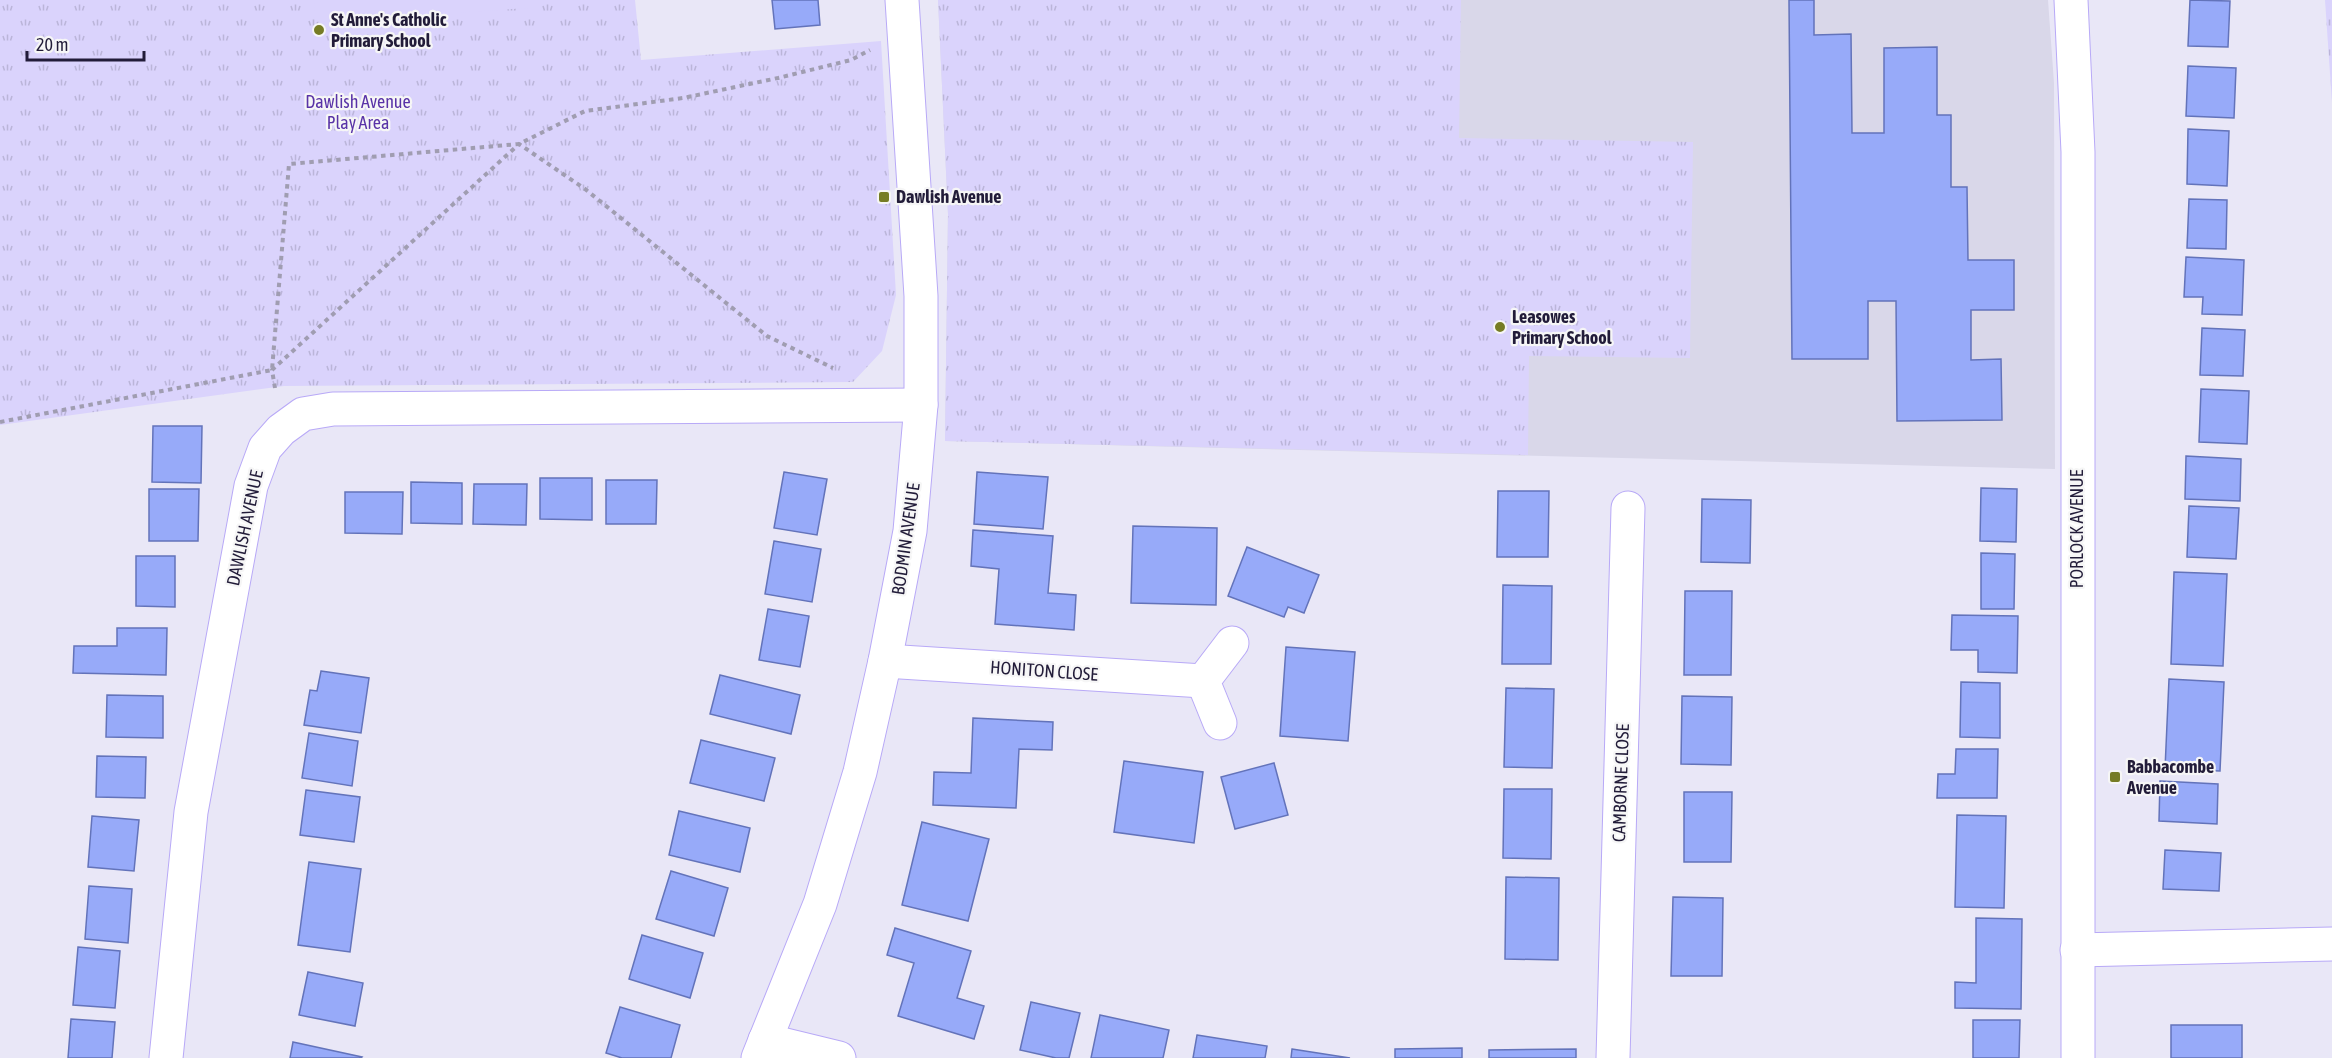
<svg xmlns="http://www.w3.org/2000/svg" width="2332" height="1058" viewBox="0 0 2332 1058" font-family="'Asap Condensed',sans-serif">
	<defs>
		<pattern id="grass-tufts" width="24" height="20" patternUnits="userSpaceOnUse" patternTransform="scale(1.5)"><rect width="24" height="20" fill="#dad3fc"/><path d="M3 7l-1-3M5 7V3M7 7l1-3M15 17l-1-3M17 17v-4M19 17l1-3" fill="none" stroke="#bbb5d9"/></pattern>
	</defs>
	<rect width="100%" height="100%" fill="#e9e7f7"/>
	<!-- built -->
	<polygon fill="#d9d7e9" points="938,0 2048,0 2054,83 2055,469 945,441 948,214"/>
	<!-- grass -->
	<g fill="url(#grass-tufts)">
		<polygon points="0,0 635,0 641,60 881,41 896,295 882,351 853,382 284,386 0,425"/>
		<polygon points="938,0 1461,0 1459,138 1693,142 1690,358 1529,356 1528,455 945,441 948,214"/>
		<polygon points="2325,0 2332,0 2332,103"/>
	</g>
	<!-- pitch -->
	<polygon fill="#dad3fc" points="314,0 529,0 529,8 315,22"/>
	<!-- building -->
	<g fill="#97aaf9" stroke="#6373ba" stroke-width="1.5">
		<polygon points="772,0 818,0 820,25 775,29"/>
		<polygon points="1789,0 1814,0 1814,35 1851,34 1852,133 1884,133 1884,48 1937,47 1937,115 1951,115 1951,187 1967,187 1968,260 2014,260 2014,310 1971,310 1971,360 2001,359 2002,420 1897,421 1896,301 1868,301 1868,359 1792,359"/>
		<polygon points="2190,0 2230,1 2228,47 2188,46"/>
		<polygon points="2188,66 2236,68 2234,118 2186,116"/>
		<polygon points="2188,129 2229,131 2227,186 2187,184"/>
		<polygon points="2189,199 2227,200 2226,249 2187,248"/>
		<polygon points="2186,257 2244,260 2242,315 2202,314 2203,297 2184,297"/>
		<polygon points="2202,328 2245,330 2243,376 2200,375"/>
		<polygon points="2201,389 2249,391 2247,444 2199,442"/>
		<polygon points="153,426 202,426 201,483 152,482"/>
		<polygon points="2186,456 2241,459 2240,501 2185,499"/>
		<polygon points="784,472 827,479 817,535 774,528"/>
		<polygon points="977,472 1048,477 1043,529 974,524"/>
		<polygon points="540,478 592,478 592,520 540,519"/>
		<polygon points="606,480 657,480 656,524 606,524"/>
		<polygon points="411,482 462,483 462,524 411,523"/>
		<polygon points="474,484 527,484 526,525 473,524"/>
		<polygon points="1981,488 2017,489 2016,542 1980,541"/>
		<polygon points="149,489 199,489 198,541 149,541"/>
		<polygon points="1498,491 1549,491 1548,557 1497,557"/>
		<polygon points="345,492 403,492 402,534 345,533"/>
		<polygon points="1702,499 1751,500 1750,563 1701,562"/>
		<polygon points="2189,506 2239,508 2236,559 2187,557"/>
		<polygon points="1133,526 1217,528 1216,605 1131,603"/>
		<polygon points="973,530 1053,536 1048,593 1076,595 1074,630 995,624 999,569 971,566"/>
		<polygon points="774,541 821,549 812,602 765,594"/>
		<polygon points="1247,547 1319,575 1304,613 1288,607 1284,617 1228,596"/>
		<polygon points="1981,553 2015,554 2014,609 1981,609"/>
		<polygon points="136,556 175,556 175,607 136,606"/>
		<polygon points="2174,572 2227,574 2223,666 2171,664"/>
		<polygon points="1503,585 1552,586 1551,664 1502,664"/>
		<polygon points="1685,591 1732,591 1731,675 1684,675"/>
		<polygon points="768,609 809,616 800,667 759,660"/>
		<polygon points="1952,615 2018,616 2017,673 1978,672 1978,650 1951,650"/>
		<polygon points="117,628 167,628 166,675 73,673 74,646 117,646"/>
		<polygon points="1286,647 1355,652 1348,741 1280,736"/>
		<polygon points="321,671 369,678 361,733 304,725 310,690 317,691"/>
		<polygon points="720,675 800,695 791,734 710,714"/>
		<polygon points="2169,679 2224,682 2220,771 2165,769"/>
		<polygon points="1961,682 2000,683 2000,738 1960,737"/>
		<polygon points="1506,688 1554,689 1552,768 1504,767"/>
		<polygon points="107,695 163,696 163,738 106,737"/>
		<polygon points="1682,696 1732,697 1731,765 1681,764"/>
		<polygon points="973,718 1053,722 1052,750 1019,749 1016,808 933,805 934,772 971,773"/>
		<polygon points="309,733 358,741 352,786 302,778"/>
		<polygon points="701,740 775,758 764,801 690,783"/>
		<polygon points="1956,749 1998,749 1997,798 1937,798 1938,774 1955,774"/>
		<polygon points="97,756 146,757 145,798 96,797"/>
		<polygon points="1124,761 1203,772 1194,843 1114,832"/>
		<polygon points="1274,763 1288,815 1235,829 1221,777"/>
		<polygon points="2160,781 2218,784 2217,824 2159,821"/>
		<polygon points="1504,789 1552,789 1551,859 1503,858"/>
		<polygon points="306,790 360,797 354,842 300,835"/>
		<polygon points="1684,792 1732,792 1731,862 1684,862"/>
		<polygon points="679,811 750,828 740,872 669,855"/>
		<polygon points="1957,815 2006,816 2004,908 1955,907"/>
		<polygon points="92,816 139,820 134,871 88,867"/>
		<polygon points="922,822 989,839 968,921 902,905"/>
		<polygon points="2165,850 2221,853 2219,891 2163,889"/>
		<polygon points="309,862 361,869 350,952 298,945"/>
		<polygon points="671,871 728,888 714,936 656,919"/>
		<polygon points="1506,877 1559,878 1558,960 1505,959"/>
		<polygon points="89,886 132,889 128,943 85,939"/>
		<polygon points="1673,897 1723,898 1722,976 1671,976"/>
		<polygon points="1976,918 2022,919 2021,1009 1955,1008 1955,982 1976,983"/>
		<polygon points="895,928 971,951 957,998 984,1006 974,1039 898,1016 914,963 887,955"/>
		<polygon points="642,935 703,953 690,998 629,979"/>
		<polygon points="78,947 120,951 115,1008 73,1005"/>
		<polygon points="308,972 363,983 355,1026 299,1015"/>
		<polygon points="1031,1002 1080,1013 1069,1058 1056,1058 1020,1050"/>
		<polygon points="620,1007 680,1025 671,1058 622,1058 606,1053"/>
		<polygon points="1100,1015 1169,1030 1163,1058 1091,1058"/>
		<polygon points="71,1019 115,1022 112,1058 68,1058"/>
		<polygon points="1973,1020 2020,1020 2019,1058 1973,1058"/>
		<rect x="2171" y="1025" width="71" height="33"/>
		<polygon points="1197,1035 1267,1046 1265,1058 1193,1058"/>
		<polygon points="293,1042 362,1057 361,1058 290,1058"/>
		<polygon points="1462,1048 1462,1058 1395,1058 1395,1049"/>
		<polygon points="1292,1049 1350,1058 1291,1058"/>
		<polygon points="1576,1049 1576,1058 1489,1058 1489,1050"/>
	</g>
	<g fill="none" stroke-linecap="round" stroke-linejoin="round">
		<!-- street casing -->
		<g stroke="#b8a9f7" stroke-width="35">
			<g id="street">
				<polyline points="2071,0 2078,152 2078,1058"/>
				<polyline points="885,661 1203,681"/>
				<polyline points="1220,723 1203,681 1232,643"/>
				<polyline points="2077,950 2332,944"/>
				<polyline points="765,1040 839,1058"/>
				<polyline points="166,1058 191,812 251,486 265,448 281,430 303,414 333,409 921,405"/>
				<polyline points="758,1058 820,904 860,772 885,661 910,531 921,405 921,296 902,0"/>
				<polyline points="1613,1058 1628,508"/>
			</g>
		</g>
		<!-- path -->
		<g stroke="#a09db1" stroke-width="4" stroke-dasharray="4.5 4.5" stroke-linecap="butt">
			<polyline points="275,388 272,370 519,144 585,189 767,336 833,368"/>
			<polyline points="0,422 272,370 289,164 519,144 585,111 683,98 778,78 851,60 870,50"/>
		</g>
		<!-- street -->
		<use href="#street" stroke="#fff" stroke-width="33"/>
	</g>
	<!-- markers -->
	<g fill="#767c25" stroke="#f6f6f6" stroke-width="2">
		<circle cx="319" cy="30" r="6"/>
		<rect x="878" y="191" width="12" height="12" rx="3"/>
		<circle cx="1500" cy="327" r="6"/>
		<rect x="2109" y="771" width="12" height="12" rx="3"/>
	</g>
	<g text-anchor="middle" stroke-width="4.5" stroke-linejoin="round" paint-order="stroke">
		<!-- poi labels -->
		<g font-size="18" font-weight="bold" fill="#221c39" stroke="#f6f6f6" text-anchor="start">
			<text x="331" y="26">St Anne's Catholic<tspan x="331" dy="21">Primary School</tspan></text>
			<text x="896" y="203">Dawlish Avenue</text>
			<text x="1512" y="323">Leasowes<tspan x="1512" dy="21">Primary School</tspan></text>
			<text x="2127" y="773">Babbacombe<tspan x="2127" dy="21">Avenue</tspan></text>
		</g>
		<!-- park labels -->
		<g font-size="18" fill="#5933a7" stroke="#f6f6f6">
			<text x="358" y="108">Dawlish Avenue<tspan x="358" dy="21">Play Area</tspan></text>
		</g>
		<!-- street labels -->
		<g font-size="18" fill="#221c39" stroke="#f6f6f6">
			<text transform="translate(245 528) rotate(-78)" y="6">DAWLISH AVENUE</text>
			<text transform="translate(2077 529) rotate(-90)" y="6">PORLOCK AVENUE</text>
			<text transform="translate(906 539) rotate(-82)" y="6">BODMIN AVENUE</text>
			<text transform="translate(1044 671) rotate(4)" y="6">HONITON CLOSE</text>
			<text transform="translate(1621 783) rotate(-88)" y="6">CAMBORNE CLOSE</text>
		</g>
	</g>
	<!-- scale -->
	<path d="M27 51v9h117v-9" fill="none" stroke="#221c39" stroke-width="3"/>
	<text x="36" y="51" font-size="18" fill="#221c39" stroke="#f6f6f6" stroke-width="4.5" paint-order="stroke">20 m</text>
</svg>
